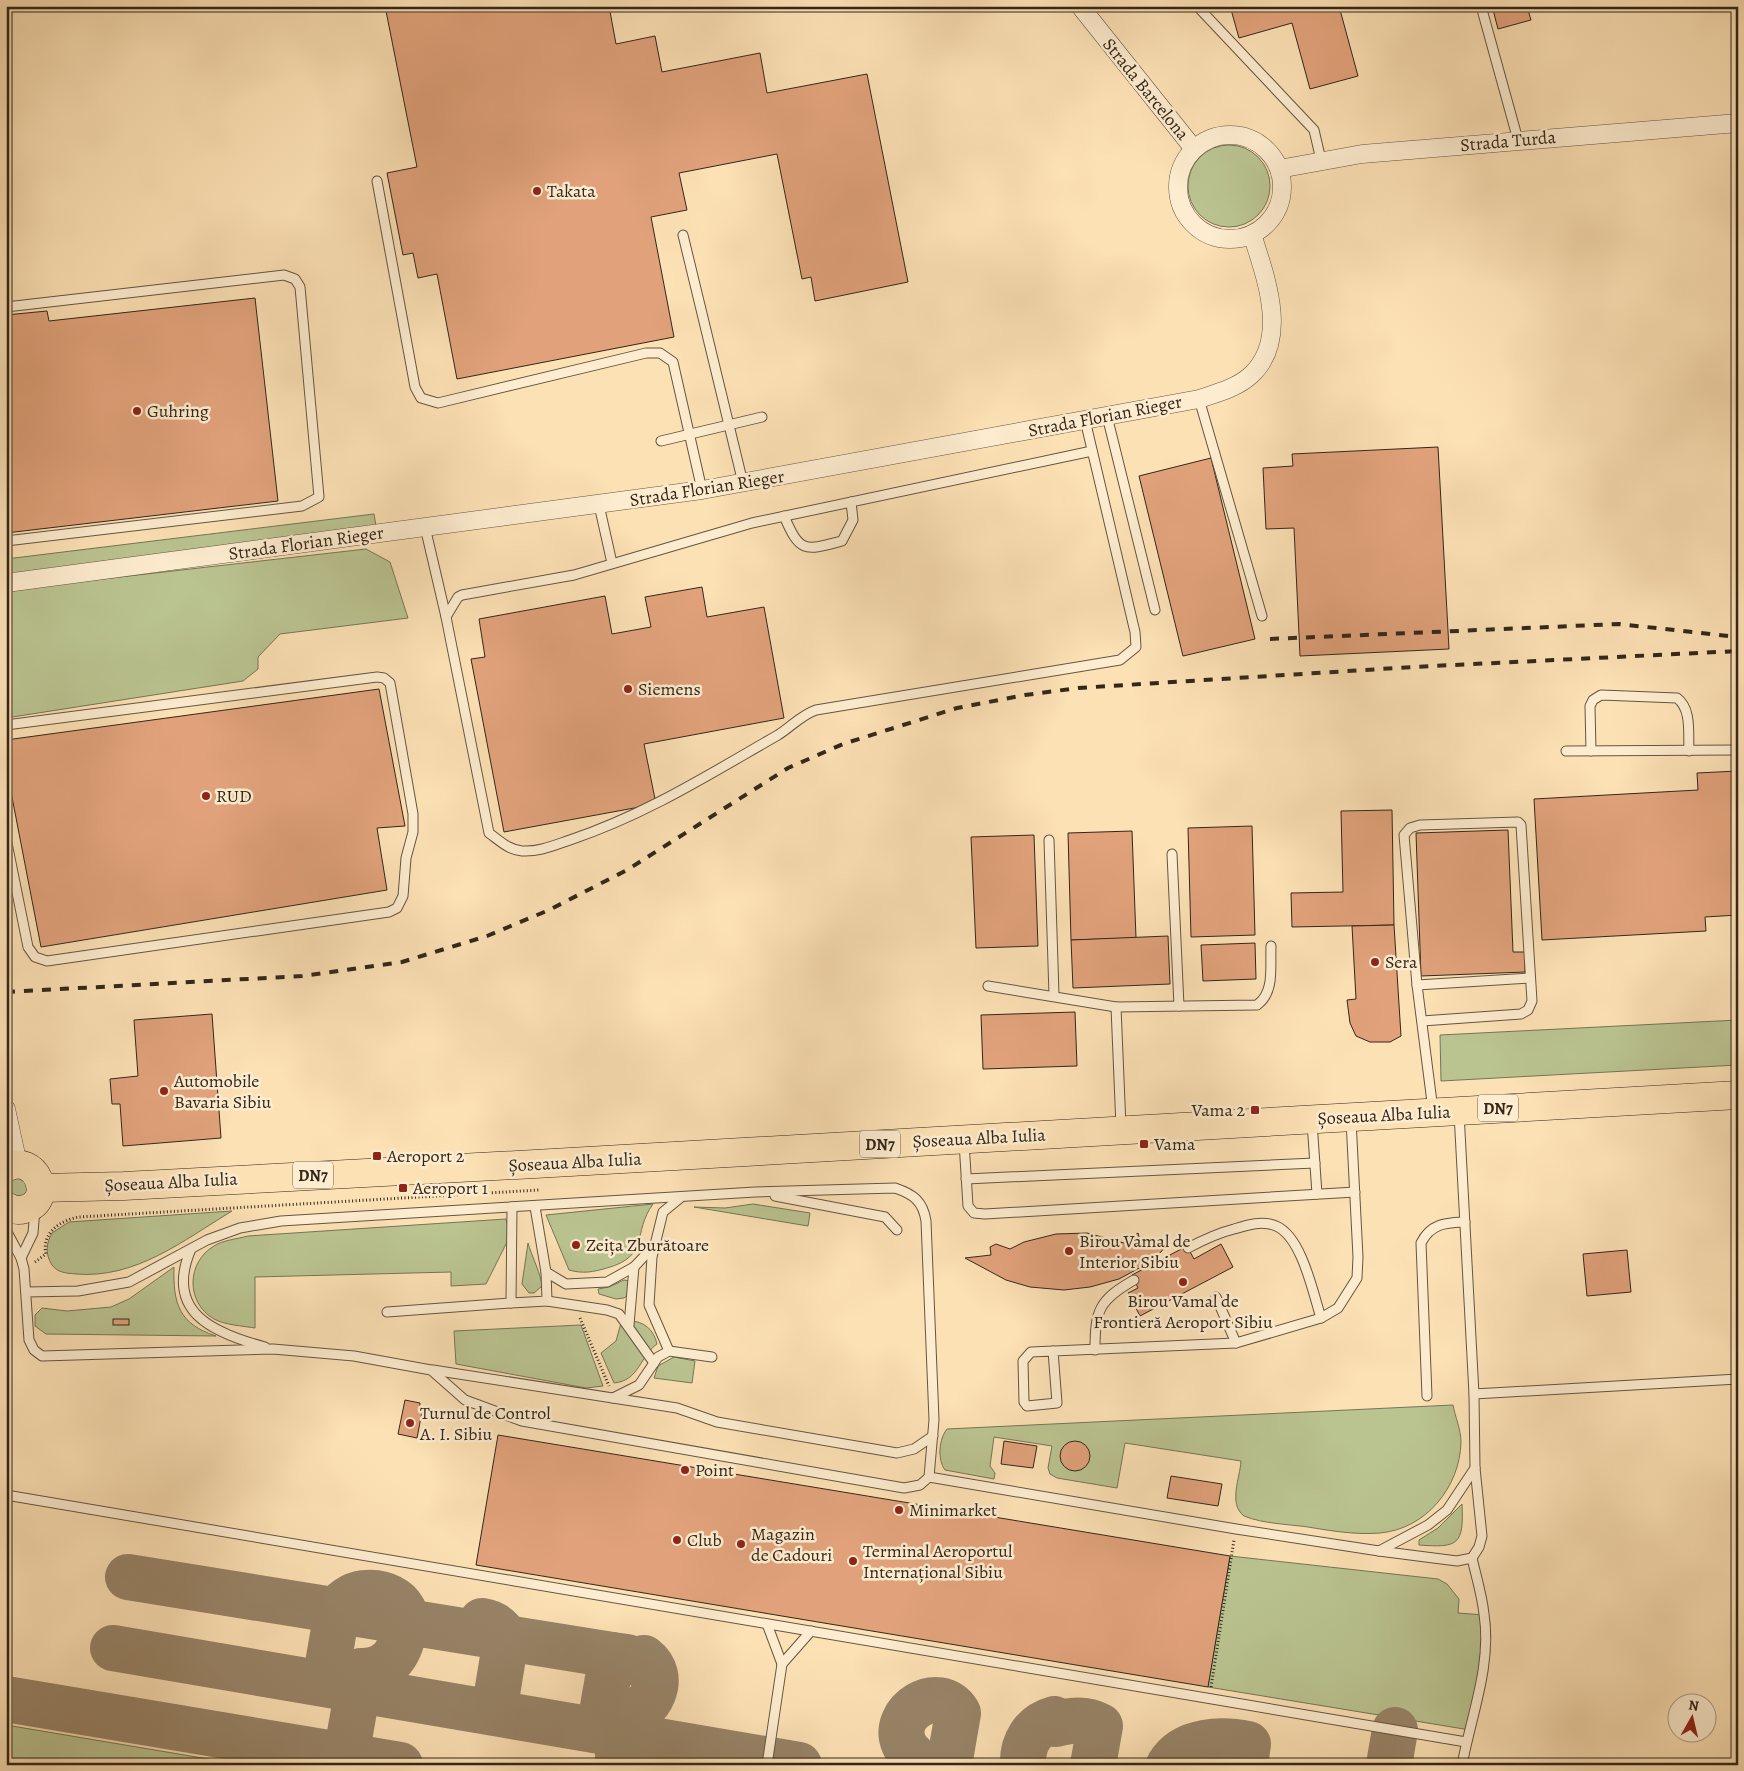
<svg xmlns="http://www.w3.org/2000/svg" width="1744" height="1771" viewBox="0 0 1744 1771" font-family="Alegreya,serif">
	<rect width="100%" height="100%" fill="#fce1b5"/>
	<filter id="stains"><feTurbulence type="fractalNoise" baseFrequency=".004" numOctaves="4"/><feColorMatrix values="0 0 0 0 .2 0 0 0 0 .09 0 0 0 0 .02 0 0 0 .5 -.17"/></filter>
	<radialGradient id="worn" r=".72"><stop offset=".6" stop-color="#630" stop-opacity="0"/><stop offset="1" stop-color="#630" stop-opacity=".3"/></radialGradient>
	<!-- green -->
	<g fill="#bac491" stroke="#767556">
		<circle cx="1229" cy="186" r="41"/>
		<polygon points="374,514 376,526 6,576 6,559"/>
		<polygon points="366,549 390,562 408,618 280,634 258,657 258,669 243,681 6,718 6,590"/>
		<polygon points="1738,1020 1738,1065 1441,1081 1440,1035"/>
		<path d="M12 1177 27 1179V1193L21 1197 11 1195C5 1189 6 1182 12 1177Z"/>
		<path d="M653 1204C632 1233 650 1256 607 1268 593 1272 583 1274 569 1270L546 1215Z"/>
		<polygon points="753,1204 810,1213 808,1226 694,1207 725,1208"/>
		<path d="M232 1211C184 1240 136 1279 76 1274 66 1273 58 1273 52 1265 45 1254 46 1244 52 1233L69 1222Z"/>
		<path d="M506 1219 510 1236 486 1284 451 1286V1272L255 1277V1328C243 1326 225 1325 214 1319 185 1302 187 1262 214 1246 223 1240 237 1239 248 1236Z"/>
		<path d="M528 1243C531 1254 542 1277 542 1286L534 1293H529L522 1284Z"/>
		<path d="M174 1267C173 1304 179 1324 216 1336L46 1334 35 1326V1315L42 1308 67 1311 111 1307 129 1299Z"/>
		<polygon points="624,1280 630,1281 629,1294 624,1298 616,1299 599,1294 598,1289 609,1287"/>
		<path d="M630 1321C644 1321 654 1330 657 1344 640 1356 639 1381 614 1383L601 1353 616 1341 621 1323Z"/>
		<polygon points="581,1325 603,1386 586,1388 456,1364 454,1331"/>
		<polygon points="674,1357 695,1361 692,1383 654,1378 658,1366"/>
		<path d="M1453 1405C1455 1416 1461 1430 1461 1442 1460 1487 1426 1529 1380 1533 1356 1535 1332 1531 1308 1527 1287 1524 1264 1524 1244 1516 1228 1504 1240 1478 1241 1461L1125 1443 1117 1488 1057 1478 1050 1474 1048 1468 1052 1446 994 1437 990 1466 995 1473 994 1479 945 1470C937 1459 939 1439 947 1429Z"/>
		<path d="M1462 1504C1464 1545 1458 1548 1419 1545V1540L1438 1528Z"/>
		<polygon points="1230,1556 1438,1579 1447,1584 1459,1599 1458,1613 1484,1615 1485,1644 1470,1730 1208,1687"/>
		<polygon points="6,1725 244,1765 6,1765"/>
	</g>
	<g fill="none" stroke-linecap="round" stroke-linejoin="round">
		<!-- taxiway -->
		<g stroke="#988468" stroke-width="46">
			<polyline points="128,1577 612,1655"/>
			<path d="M482 1621C494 1623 501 1628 506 1639L494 1712"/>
			<polyline points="113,1648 799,1765"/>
			<path d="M325 1681 337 1612C346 1590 380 1587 397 1602 401 1605 404 1611 406 1615 404 1644 395 1672 361 1671L346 1756"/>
			<polyline points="6,1699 400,1765"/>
			<path d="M599 1730 612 1655 627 1657 637 1663 644 1658C669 1677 650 1713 624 1718L618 1755"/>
			<path d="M915 1765 916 1760C913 1755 906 1750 904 1744 890 1712 939 1682 958 1713L949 1765"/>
			<path d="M1023 1765C1022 1743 1033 1725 1054 1719L1056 1724C1072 1720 1085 1718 1100 1726L1093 1765"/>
			<path d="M1169 1765C1185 1739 1222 1739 1248 1744L1245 1765"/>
			<polyline points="1389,1765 1395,1730"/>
		</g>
	</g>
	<!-- building -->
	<g fill="#e1a27b" stroke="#33261a">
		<polygon points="385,6 609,6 616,44 655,36 662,72 760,53 767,93 867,74 908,282 815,301 811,277 802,279 777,154 679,173 687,210 651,217 674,337 457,379 437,274 418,278 413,253 403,255 387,173 417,167"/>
		<polygon points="1230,6 1339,6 1358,76 1310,89 1292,23 1239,38"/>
		<polygon points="1492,6 1527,6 1531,20 1498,29"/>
		<polygon points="255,298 278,501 6,533 6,315 47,311 49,321"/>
		<polygon points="1438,447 1449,649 1300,656 1294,528 1266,529 1263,468 1293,466 1292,454"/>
		<polygon points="1211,458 1255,639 1183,656 1139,476"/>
		<polygon points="702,587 707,617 764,607 784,718 644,744 656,804 504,832 471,659 485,657 479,619 605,596 612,634 651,627 645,597"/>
		<polygon points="379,689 405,826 377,828 387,890 41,947 6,766 6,740"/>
		<polygon points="1738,771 1738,915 1705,917 1706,931 1542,940 1534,799 1698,790 1697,773"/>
		<polygon points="1392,810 1394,925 1292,927 1291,893 1343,892 1341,811"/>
		<polygon points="1252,826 1255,935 1191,937 1188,828"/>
		<polygon points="1508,830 1513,952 1525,952 1525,972 1421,976 1416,833"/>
		<polygon points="1132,831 1136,938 1071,940 1068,833"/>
		<polygon points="1034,835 1038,946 976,948 971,837"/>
		<polygon points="1394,925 1401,1036 1390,1042 1370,1042 1356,1036 1350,1023 1347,1000 1356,999 1352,926"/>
		<polygon points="1168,936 1170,984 1073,988 1071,940"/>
		<polygon points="1255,943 1256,979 1203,981 1201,945"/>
		<polygon points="1075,1012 1077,1066 983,1069 981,1015"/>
		<polygon points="212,1014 221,1138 123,1146 120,1104 112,1104 110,1079 138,1076 134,1020"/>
		<polygon points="1087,1233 1124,1243 1138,1233 1141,1244 1167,1244 1161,1252 1143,1266 1119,1279 1090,1287 1064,1290 1030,1287 1006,1280 965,1258 991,1255 990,1247 996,1244 1010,1249 1024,1242 1056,1234"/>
		<polygon points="1221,1244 1233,1267 1140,1316 1128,1293 1138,1288 1132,1275 1187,1246 1194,1259"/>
		<polygon points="1627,1250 1631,1292 1587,1296 1583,1254"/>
		<rect x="113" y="1319" width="16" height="6"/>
		<polygon points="405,1400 420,1403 419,1411 422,1412 417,1438 398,1434"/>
		<polygon points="498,1435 1230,1556 1208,1687 476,1565"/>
		<polygon points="1004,1441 1037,1446 1033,1468 1001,1464"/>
		<circle cx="1075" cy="1456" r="15"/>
		<polygon points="1171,1476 1222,1484 1218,1506 1167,1498"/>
	</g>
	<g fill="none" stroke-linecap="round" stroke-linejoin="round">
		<!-- lane casing -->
		<g stroke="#655541" stroke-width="11">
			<g id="lane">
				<polyline points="1197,6 1314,130 1321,160"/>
				<polyline points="1481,6 1518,140"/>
				<polyline points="377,181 415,387 421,398 438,403 646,353 660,353 673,362 702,490"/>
				<polyline points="683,235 743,483"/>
				<polyline points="6,307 284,275 295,279 300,287 319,497 302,506 6,541"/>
				<polyline points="1199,399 1262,616"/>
				<polyline points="1107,416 1155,610"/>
				<polyline points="661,441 762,417"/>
				<polyline points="599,505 612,563"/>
				<path d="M784 516C800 553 804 551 842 541L853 520 851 502"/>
				<path d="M425 527 446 617 489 833C500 841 509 850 522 851 539 852 555 845 570 840 647 814 708 775 778 735 791 727 801 715 816 710L1120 660 1136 647 1135 632 1085 420"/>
				<polyline points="446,617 458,597 462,595 574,575 752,523 1092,451"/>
				<polyline points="6,725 377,677 384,678 390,683 413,814 413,832 406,858 403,896 397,908 389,912 47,961 35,957 28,947 6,838"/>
				<polyline points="1566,751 1738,750"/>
				<path d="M1591 751 1590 706 1593 700 1601 695 1677 698C1692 709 1688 734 1689 751"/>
				<polyline points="1049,840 1054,995"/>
				<polyline points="1172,854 1179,1006"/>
				<polyline points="1417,985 1404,835 1410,828 1420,825 1518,822 1521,825 1532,1001 1528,1010 1521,1014 1422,1021"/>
				<path d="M988 986 1116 1007 1257 1005C1275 992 1270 967 1271 946"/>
				<polyline points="1116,1007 1121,1127"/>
				<polyline points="1433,1110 1417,985 1530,978"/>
				<polyline points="1312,1122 1317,1194"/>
				<polyline points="964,1142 968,1206 974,1213 985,1214 1355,1192"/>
				<polyline points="966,1179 1315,1163"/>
				<polyline points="775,1196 885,1217 897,1230"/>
				<polyline points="512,1207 511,1303 547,1301 546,1272 535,1207"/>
				<path d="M6 1230 21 1258 24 1269 29 1340 34 1350 42 1356 273 1349 354 1356 431 1370 465 1400 522 1421 904 1488 920 1485 929 1477 934 1420 926 1221C923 1201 913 1194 895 1188L755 1192 281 1221 240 1228 207 1240 129 1282 78 1291 26 1292"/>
				<path d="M1188 1248C1203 1240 1218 1233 1234 1229 1247 1225 1263 1220 1276 1226 1302 1237 1313 1293 1321 1318"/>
				<path d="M191 1249C164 1312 213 1333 265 1347"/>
				<polyline points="21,1258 33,1233 35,1208"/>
				<polyline points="546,1272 566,1284 607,1282 634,1267 652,1248"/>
				<polyline points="1216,1297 1236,1343"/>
				<polyline points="547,1301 607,1310 619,1314 654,1363"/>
				<polyline points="387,1312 511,1303"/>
				<polyline points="629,1325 634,1267"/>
				<path d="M1095 1350C1095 1310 1099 1300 1134 1280"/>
				<polyline points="669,1351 649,1305 652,1257 663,1212 680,1198"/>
				<polyline points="1053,1351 1057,1403 1027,1406 1024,1402 1023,1361 1031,1352 1236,1343 1321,1318 1338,1308 1357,1278 1358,1257 1351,1120"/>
				<polyline points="433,1370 677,1408 717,1422 897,1453 914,1449 933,1436"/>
				<polyline points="1474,1394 1738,1379"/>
				<path d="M1427 1396 1421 1243C1431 1223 1446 1223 1465 1222"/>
				<polyline points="613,1398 639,1385 658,1357 669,1351 712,1357"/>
				<polyline points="929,1477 1236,1529 1379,1551 1428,1525 1447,1510 1475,1468 1474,1394 1459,1113"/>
				<polyline points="6,1495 1466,1742"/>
				<polyline points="1379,1551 1457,1561 1472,1558 1479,1547 1482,1536 1475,1468"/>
				<polyline points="767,1624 782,1664 767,1765"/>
				<polyline points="782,1664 811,1631"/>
				<path d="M1462 1765C1471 1716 1492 1665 1484 1614 1482 1595 1476 1576 1472 1558"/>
			</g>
		</g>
		<!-- street casing -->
		<g stroke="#655541" stroke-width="19">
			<g id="street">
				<polyline points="1080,6 1194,149"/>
				<circle cx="1230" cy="187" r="52"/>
				<polyline points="1279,169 1362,154 1738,123"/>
				<path d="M6 583 702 490 1199 399C1217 393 1237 388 1251 375 1290 339 1265 276 1252 234"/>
				<polyline points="6,1109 18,1164"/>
			</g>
		</g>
		<!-- primary casing -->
		<g stroke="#33261a" stroke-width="29">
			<g id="primary">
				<path d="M6 1168C36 1151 56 1201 25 1209 18 1211 12 1210 6 1206"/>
				<polyline points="41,1188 124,1186 535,1164 1738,1095"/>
			</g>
		</g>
		<!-- path -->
		<g stroke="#33261a" stroke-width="3" stroke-dasharray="1 2.5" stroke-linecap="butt">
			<path d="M35 1262 46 1254C41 1233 61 1220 79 1217L539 1190"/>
			<polyline points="580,1318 609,1386"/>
			<polyline points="1211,1687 1234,1540"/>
		</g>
		<!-- lane -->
		<use href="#lane" stroke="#fdeccf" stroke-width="9"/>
		<!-- street -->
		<use href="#street" stroke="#fdeccf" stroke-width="18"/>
		<!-- primary -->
		<use href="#primary" stroke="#fce1b5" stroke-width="28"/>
		<!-- rail -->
		<g stroke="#33261a" stroke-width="4" stroke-dasharray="9 9" stroke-linecap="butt">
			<polyline points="1270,639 1619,624 1738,637"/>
			<polyline points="6,992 302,976 402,962 487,936 549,910 627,870 788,768 843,744 957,708 1025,695 1078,688 1413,667 1738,651"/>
		</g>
	</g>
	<!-- markers -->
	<g fill="#8f2418" stroke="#fdeccf" stroke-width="2">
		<circle cx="537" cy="191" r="5"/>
		<circle cx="137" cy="411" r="5"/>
		<circle cx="628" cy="689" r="5"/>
		<circle cx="206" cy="796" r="5"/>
		<circle cx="1375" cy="962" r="5"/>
		<circle cx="164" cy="1091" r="5"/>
		<rect x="1250" y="1105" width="10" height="10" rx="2.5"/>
		<rect x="1139" y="1139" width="10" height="10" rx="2.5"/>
		<rect x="372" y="1151" width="10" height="10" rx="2.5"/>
		<rect x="398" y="1183" width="10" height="10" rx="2.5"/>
		<circle cx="576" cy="1245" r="5"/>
		<circle cx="1069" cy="1251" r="5"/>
		<circle cx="1183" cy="1282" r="5"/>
		<circle cx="410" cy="1423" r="5"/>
		<circle cx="685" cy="1470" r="5"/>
		<circle cx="899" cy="1510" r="5"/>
		<circle cx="677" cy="1540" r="5"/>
		<circle cx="741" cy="1544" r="5"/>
		<circle cx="853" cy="1561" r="5"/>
	</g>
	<g text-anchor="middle" stroke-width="5" stroke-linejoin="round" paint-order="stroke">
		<!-- shield labels -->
		<g fill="#fdeccf" stroke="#706150" stroke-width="1">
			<rect x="1478" y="1094.5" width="40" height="27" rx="4"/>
			<rect x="860" y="1130.5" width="40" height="27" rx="4"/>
			<rect x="293" y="1161.5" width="40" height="27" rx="4"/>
		</g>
		<g font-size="16" font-weight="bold" fill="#33261a">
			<text x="1498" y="1114">DN7</text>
			<text x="880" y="1150">DN7</text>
			<text x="313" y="1181">DN7</text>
		</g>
		<!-- street labels -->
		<g font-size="18" fill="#33261a" stroke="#fdeccf">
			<text transform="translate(1146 89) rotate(51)" y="6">Strada Barcelona</text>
			<text transform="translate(1508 141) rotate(-5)" y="6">Strada Turda</text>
			<text transform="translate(1105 416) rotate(-11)" y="6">Strada Florian Rieger</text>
			<text transform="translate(707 488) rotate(-9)" y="6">Strada Florian Rieger</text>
			<text transform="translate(306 543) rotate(-8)" y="6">Strada Florian Rieger</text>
			<text transform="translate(1384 1115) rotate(-3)" y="6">Șoseaua Alba Iulia</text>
			<text transform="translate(979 1138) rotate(-3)" y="6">Șoseaua Alba Iulia</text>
			<text transform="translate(575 1162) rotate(-3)" y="6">Șoseaua Alba Iulia</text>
			<text transform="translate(171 1182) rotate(-3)" y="6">Șoseaua Alba Iulia</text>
		</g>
		<!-- poi labels -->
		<g font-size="18" fill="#33261a" stroke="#fdeccf" text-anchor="start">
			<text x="547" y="197">Takata</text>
			<text x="147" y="417">Guhring</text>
			<text x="638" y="695">Siemens</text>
			<text x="216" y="802">RUD</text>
			<text x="1385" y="968">Sera</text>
			<text x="174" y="1087">Automobile<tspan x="174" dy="21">Bavaria Sibiu</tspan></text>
			<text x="1245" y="1116" text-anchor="end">Vama 2</text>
			<text x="1154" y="1150">Vama</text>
			<text x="387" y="1162">Aeroport 2</text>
			<text x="413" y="1194">Aeroport 1</text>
			<text x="1079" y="1247">Birou Vamal de<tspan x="1079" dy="21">Interior Sibiu</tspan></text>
			<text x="586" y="1251">Zeița Zburătoare</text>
			<text x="1183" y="1307" text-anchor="middle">Birou Vamal de<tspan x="1183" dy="21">Frontieră Aeroport Sibiu</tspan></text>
			<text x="420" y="1419">Turnul de Control<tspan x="420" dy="21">A. I. Sibiu</tspan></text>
			<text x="695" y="1476">Point</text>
			<text x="909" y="1516">Minimarket</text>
			<text x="751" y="1540">Magazin<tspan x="751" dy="21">de Cadouri</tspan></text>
			<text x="687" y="1546">Club</text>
			<text x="863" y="1557">Terminal Aeroportul<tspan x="863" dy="21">Internațional Sibiu</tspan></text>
		</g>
	</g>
	<!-- margin -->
	<rect width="1744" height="1771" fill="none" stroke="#fce1b5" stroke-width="25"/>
	<rect x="8" y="8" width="1729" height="1756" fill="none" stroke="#33261a" stroke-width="2.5"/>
	<rect x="12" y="12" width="1719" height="1746" fill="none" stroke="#33261a"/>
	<!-- north arrow -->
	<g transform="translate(1692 1718) rotate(8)"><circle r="24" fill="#fdeccf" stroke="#ac9d87"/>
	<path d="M0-4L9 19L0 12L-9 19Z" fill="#8f2418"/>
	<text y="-8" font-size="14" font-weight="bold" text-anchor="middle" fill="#33261a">N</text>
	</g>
	<rect width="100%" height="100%" filter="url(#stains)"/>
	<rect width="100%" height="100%" fill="url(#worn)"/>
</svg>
